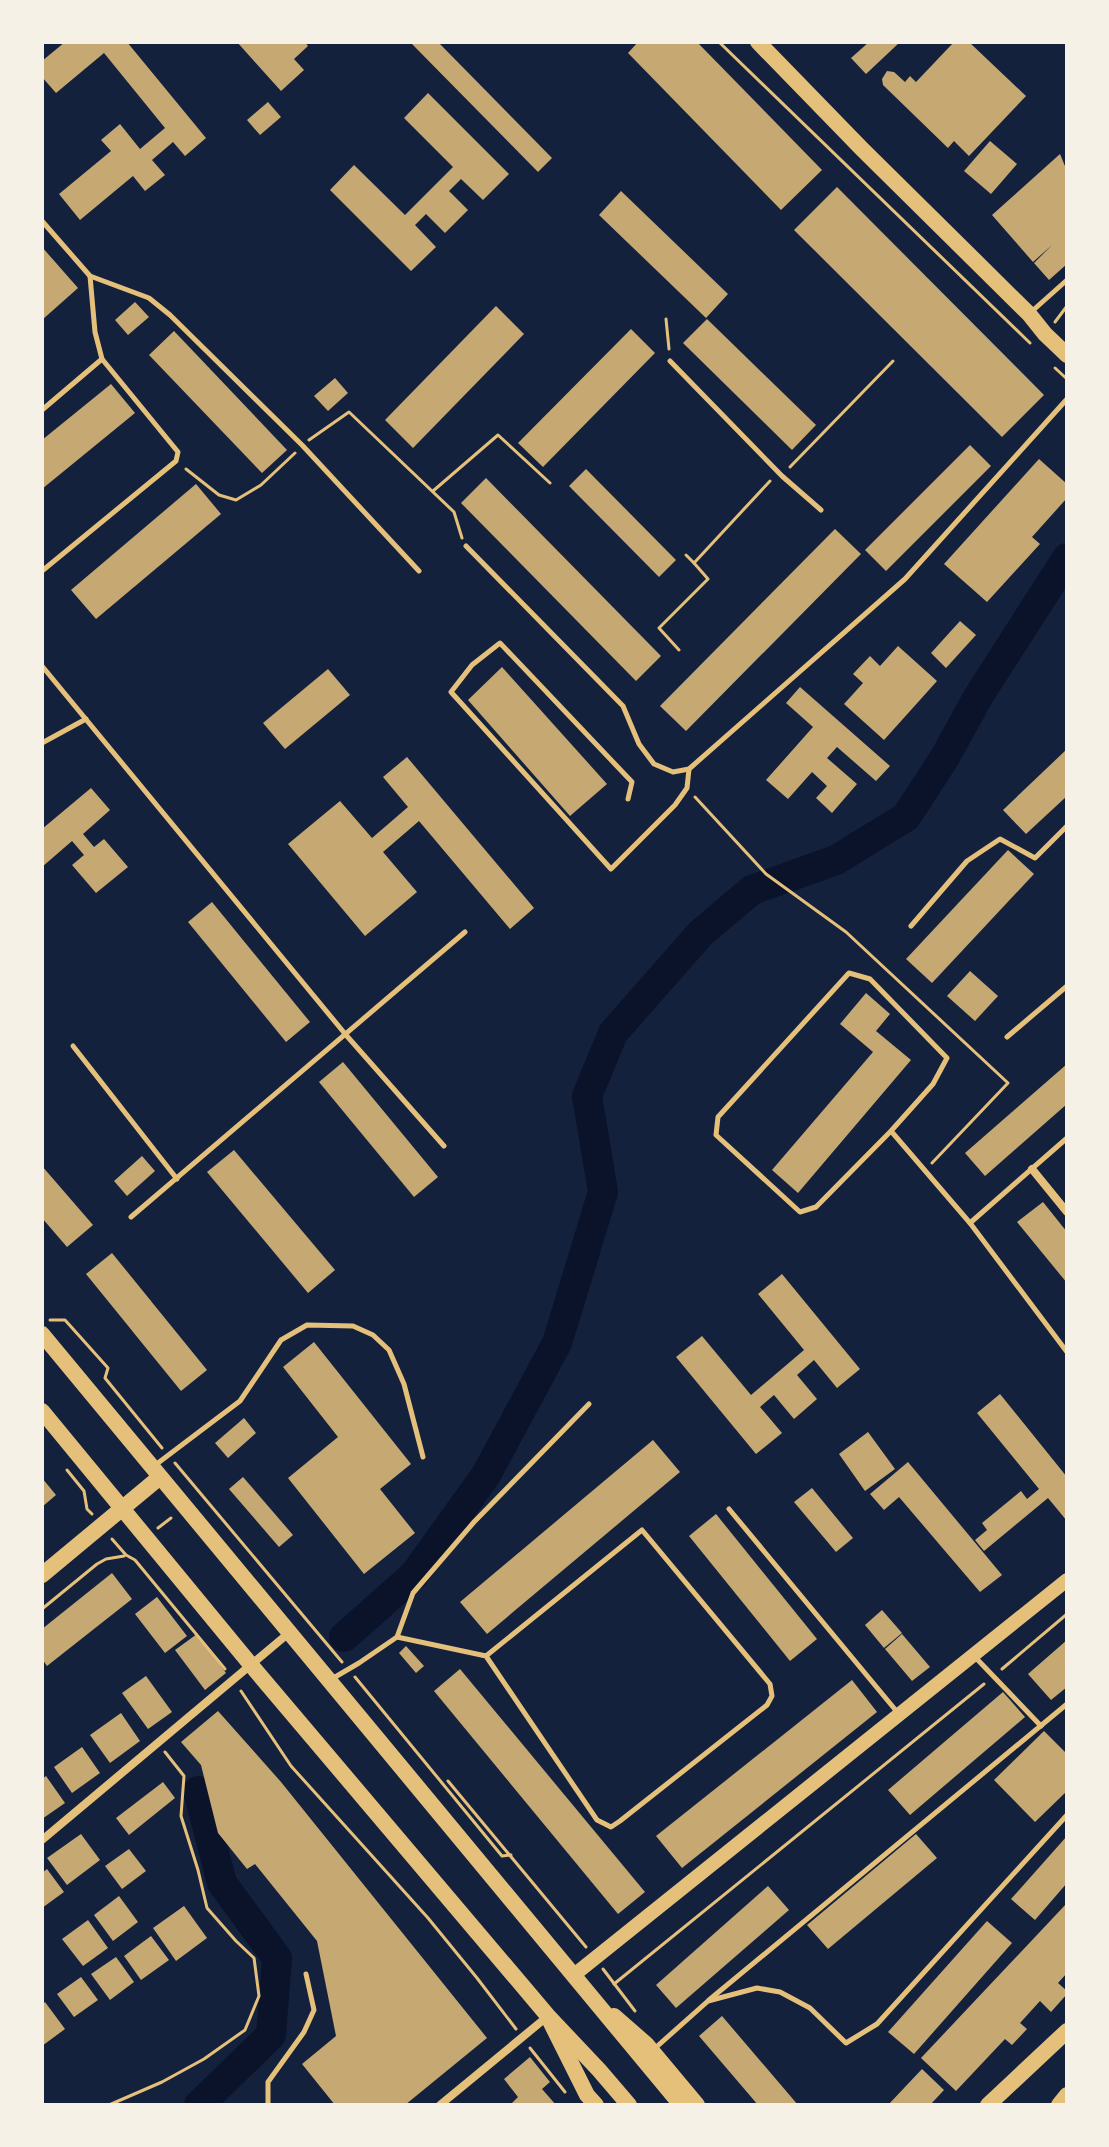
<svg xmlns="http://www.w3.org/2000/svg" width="1109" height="2147" viewBox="0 0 1109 2147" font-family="Overpass,sans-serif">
	<rect width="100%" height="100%" fill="#14213d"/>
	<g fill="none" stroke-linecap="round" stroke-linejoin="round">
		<!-- river -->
		<g stroke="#0b132b" stroke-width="30">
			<polyline points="344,1637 414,1575 486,1475 557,1343 603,1192 587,1096 613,1033 701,933 752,890 836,860 906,817 945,757 978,697 1067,558"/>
			<polyline points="198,1791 222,1883 277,1958 271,2035 199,2105"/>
		</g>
	</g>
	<!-- building -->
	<g fill="#c6a872">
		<polygon points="65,42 127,42 206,138 185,156 173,142 152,160 165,175 145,191 133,176 80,220 59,194 111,151 101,140 120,124 140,149 165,128 104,53 56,93 42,77 42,61"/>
		<polygon points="237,42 305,42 308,46 294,59 304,70 281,91"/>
		<polygon points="410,42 438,42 552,158 538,172"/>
		<polygon points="638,42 697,42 822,170 781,210 628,53"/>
		<polygon points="869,42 900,42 866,74 851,58"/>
		<polygon points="954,42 969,42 1026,96 969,156 954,141 948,148 883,85 882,79 887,71 894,72 905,82 910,76 916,82"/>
		<polygon points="428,93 509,174 483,200 461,179 449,191 468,210 445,233 426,214 415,225 436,247 411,271 330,190 354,165 405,215 453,167 404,118"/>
		<polygon points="268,102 281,117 260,135 247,120"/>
		<polygon points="990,141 1017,164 991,194 964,171"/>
		<polygon points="1060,154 1067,171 1067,264 1049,280 1034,263 1052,245 1033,262 992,215"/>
		<polygon points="837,187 1044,395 1002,437 794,230"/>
		<polygon points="621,191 728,294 706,318 599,215"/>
		<polygon points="42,247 78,288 42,320"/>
		<polygon points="135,302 149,317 128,335 115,320"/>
		<polygon points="496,306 524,334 413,448 385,420"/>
		<polygon points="707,319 816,425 792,450 683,343"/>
		<polygon points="631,329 655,353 543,467 518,443"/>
		<polygon points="174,331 287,450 262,473 149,355"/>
		<polygon points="335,378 348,393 328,411 314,396"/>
		<polygon points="111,384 135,413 42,489 42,440"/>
		<polygon points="970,445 991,466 886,571 865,550"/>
		<polygon points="1039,459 1067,484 1067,498 1032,537 1040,544 987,602 944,564"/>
		<polygon points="586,469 676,560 659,577 569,486"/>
		<polygon points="486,478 661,656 636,681 461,503"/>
		<polygon points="196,484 221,514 96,619 71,590"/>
		<polygon points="835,529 861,554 686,731 660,706"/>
		<polygon points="960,621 976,635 946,668 931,653"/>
		<polygon points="898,646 937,681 884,740 844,704 863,683 853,674 870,656 880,666"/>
		<polygon points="502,667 607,784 570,816 468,700"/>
		<polygon points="328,669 350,695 285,749 263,723"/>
		<polygon points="800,687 890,766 876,781 837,747 827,758 857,784 832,813 816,798 827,786 812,772 788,799 766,780 813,727 786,703"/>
		<polygon points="1067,749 1067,796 1026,834 1003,810"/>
		<polygon points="407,757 534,908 510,929 419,821 383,852 417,892 365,936 288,844 340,801 372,838 408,807 383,777"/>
		<polygon points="91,788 110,810 83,834 94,847 104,839 128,867 96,893 72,865 84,855 72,841 42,867 42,829"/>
		<polygon points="1008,850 1034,874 932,983 906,959"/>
		<polygon points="212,902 310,1022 286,1042 188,922"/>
		<polygon points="970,971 998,996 975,1021 947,996"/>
		<polygon points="866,993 890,1014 876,1031 911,1060 798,1193 772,1170 873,1052 840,1024"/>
		<polygon points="343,1062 438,1177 414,1197 319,1082"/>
		<polygon points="1067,1064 1067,1104 985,1176 965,1153"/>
		<polygon points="234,1150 335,1270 308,1293 207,1172"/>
		<polygon points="142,1156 155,1171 127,1196 114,1181"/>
		<polygon points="42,1166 93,1225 67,1247 42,1218"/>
		<polygon points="1043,1202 1067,1232 1067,1283 1017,1222"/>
		<polygon points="112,1253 207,1370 181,1391 86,1274"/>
		<polygon points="782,1274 860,1369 837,1388 814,1360 797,1375 817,1399 794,1419 774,1395 760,1407 782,1433 756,1454 676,1357 702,1336 751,1395 804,1350 758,1294"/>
		<polygon points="314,1342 411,1464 380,1489 415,1533 364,1574 288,1478 338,1437 283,1367"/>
		<polygon points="1000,1394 1067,1477 1067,1521 1048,1498 984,1551 975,1540 987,1530 982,1523 1021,1491 1027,1499 1039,1489 977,1413"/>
		<polygon points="244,1418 256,1433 228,1458 215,1443"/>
		<polygon points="868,1432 895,1469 865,1491 839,1454"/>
		<polygon points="653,1440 680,1472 487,1634 460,1602"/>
		<polygon points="908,1462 1002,1575 980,1592 899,1497 884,1510 870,1494"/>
		<polygon points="243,1477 293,1535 279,1547 229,1489"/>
		<polygon points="42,1478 56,1495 42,1507"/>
		<polygon points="812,1488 853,1538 836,1552 794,1502"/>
		<polygon points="716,1514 817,1639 790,1661 689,1536"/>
		<polygon points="112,1573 132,1599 47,1666 42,1659 42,1629"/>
		<polygon points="157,1597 187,1636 165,1653 135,1614"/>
		<polygon points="882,1610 902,1633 884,1648 865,1625"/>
		<polygon points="197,1634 226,1673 205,1690 175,1650"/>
		<polygon points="902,1634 930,1667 912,1681 885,1649"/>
		<polygon points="1067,1640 1067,1687 1051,1700 1028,1674"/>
		<polygon points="406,1646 424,1666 416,1673 399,1653"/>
		<polygon points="460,1669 645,1892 618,1914 434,1691"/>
		<polygon points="146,1676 172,1712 148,1729 122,1693"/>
		<polygon points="852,1680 877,1712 682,1868 656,1836"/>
		<polygon points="1003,1692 1025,1717 910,1815 888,1790"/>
		<polygon points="218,1711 281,1782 487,2038 405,2105 335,2105 302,2064 336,2036 317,1941 255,1864 247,1869 218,1833 201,1765 181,1742"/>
		<polygon points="121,1713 140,1741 110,1763 90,1735"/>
		<polygon points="1044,1731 1067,1754 1067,1791 1035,1822 994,1780"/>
		<polygon points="82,1747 100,1773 72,1793 54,1767"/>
		<polygon points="46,1776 65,1803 42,1819 42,1779"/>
		<polygon points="163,1782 175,1798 129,1835 116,1818"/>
		<polygon points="81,1834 100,1860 67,1885 47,1858"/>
		<polygon points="916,1834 937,1858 828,1949 807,1925"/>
		<polygon points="1067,1836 1067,1883 1035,1920 1011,1899"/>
		<polygon points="129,1849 146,1871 122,1889 105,1866"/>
		<polygon points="47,1869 64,1892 42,1908 42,1873"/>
		<polygon points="768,1886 789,1910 676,2008 656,1985"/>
		<polygon points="119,1896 138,1922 113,1941 94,1915"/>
		<polygon points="1067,1903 1067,1973 1058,1983 1067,1991 1067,1994 1051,2012 1040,2001 1020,2023 1027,2029 1012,2045 1005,2039 956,2091 921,2058"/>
		<polygon points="184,1906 207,1938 176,1961 153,1928"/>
		<polygon points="88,1920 108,1948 83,1966 62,1939"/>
		<polygon points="987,1921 1012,1943 914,2054 888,2032"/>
		<polygon points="151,1936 169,1960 141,1980 124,1956"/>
		<polygon points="116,1957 134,1982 110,2000 91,1974"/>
		<polygon points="81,1977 98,2000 74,2017 57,1994"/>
		<polygon points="45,2002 65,2029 42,2046 42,2005"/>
		<polygon points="722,2016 798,2105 758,2105 699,2036"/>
		<polygon points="530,2057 550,2082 542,2089 556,2105 510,2105 518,2097 504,2079"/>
		<polygon points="922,2069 944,2090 930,2105 888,2105"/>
	</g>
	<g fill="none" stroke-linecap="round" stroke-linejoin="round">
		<!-- path -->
		<g stroke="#e5c07b" stroke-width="3">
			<polyline points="719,42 1030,343"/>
			<polyline points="666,319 669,349"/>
			<polyline points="1055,322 1067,306"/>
			<polyline points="1055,368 1067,379"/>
			<polyline points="309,440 349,412 454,512 462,538"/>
			<polyline points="790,467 893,361"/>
			<polyline points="186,469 219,495 236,500 261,485 295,453"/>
			<polyline points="433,491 498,435 550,483"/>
			<polyline points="686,555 694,563"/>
			<polyline points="679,650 659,628 708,579 694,563 770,481"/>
			<polyline points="695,797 766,874 846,932 1008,1083 932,1163"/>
			<polyline points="50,1320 65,1320 108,1368 105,1378 162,1448"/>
			<polyline points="175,1463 342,1662"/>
			<polyline points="67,1470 84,1491 87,1509 92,1514"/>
			<polyline points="158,1528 171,1518"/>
			<polyline points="112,1539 126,1555 135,1560 225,1669"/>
			<polyline points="42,1609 97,1564 106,1559 124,1556"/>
			<polyline points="1002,1669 1067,1614"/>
			<polyline points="355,1677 502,1856 511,1855"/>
			<polyline points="241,1691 291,1766 428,1918 477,1978 516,2029"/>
			<polyline points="448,1781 586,1947"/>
			<polyline points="603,1969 635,2011"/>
			<polyline points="614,1984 984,1684"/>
			<polyline points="530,2048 565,2092"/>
			<polyline points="109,2105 162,2082 204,2059 245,2030 259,1996 254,1958 236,1941 207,1908 198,1870 181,1816 184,1776 165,1752"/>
		</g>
		<!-- service -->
		<g stroke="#e5c07b" stroke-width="5">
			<polyline points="42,221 90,276 149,298 170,315 302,445 419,571"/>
			<polyline points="1030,313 1067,280"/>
			<polyline points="670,361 782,476 821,510"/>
			<polyline points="42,410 102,359"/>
			<polyline points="466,546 623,706 639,744 654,764 673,772 689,769 905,579 1067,399"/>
			<polyline points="42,571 176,461 178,452 102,359 95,332 90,276"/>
			<polyline points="42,666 346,1035 444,1146"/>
			<polyline points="42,743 86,719"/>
			<polyline points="628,799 632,782 500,643 472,665 451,692 611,869 675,805 687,788 689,769"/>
			<polyline points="911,926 967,861 1000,839 1035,858 1067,826"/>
			<polyline points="1007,1037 1067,986"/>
			<polyline points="73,1046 177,1179"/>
			<polyline points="891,1131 933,1084 947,1058 870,979 849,973 718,1117 716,1135 800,1212 816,1207 891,1131 970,1223"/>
			<polyline points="1067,1138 970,1223 1067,1352"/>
			<polyline points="131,1217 465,932"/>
			<polyline points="154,1466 240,1401 281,1340 307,1325 353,1326 373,1335 389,1350 404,1384 423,1457"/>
			<polyline points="729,1509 898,1713"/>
			<polyline points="397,1637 413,1593 474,1522 589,1404"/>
			<polyline points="975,1657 1041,1726"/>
			<polyline points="330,1680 359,1663 397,1637 486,1656 642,1530 770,1684 772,1696 767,1705 620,1821 611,1827 597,1820 486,1656"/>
			<polyline points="709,2000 1067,1704"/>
			<polyline points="653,2050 708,2001 757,1988 780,1992 810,2008 846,2043 877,2024 1067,1815"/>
			<polyline points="268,2105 268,2082 304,2032 314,2010 306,1974"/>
		</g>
		<!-- minor -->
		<g stroke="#e5c07b" stroke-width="8">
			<polyline points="1032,1169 1067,1212"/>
			<polyline points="42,1840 290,1632"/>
			<polyline points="440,2105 548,2016"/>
		</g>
		<!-- tertiary -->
		<polyline stroke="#e5c07b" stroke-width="14" points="574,1975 1067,1580"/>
		<!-- secondary -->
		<g stroke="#e5c07b" stroke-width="16">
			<polyline points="758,42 862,149 1029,314 1045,334 1067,355"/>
			<polyline points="42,1575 160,1477"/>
			<polyline points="614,2016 646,2044 697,2105"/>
			<polyline points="550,2021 587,2095 596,2105"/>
			<polyline points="988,2105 1067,2031"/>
			<polyline points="1059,2105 1067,2095"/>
		</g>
		<!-- primary -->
		<g stroke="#e5c07b" stroke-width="16">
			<polyline points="42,1334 681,2105"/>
			<polyline points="42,1411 251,1665 548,2016 599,2070 629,2105"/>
		</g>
	</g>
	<!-- border -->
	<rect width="1109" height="2147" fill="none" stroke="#f6f1e7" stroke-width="88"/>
</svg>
